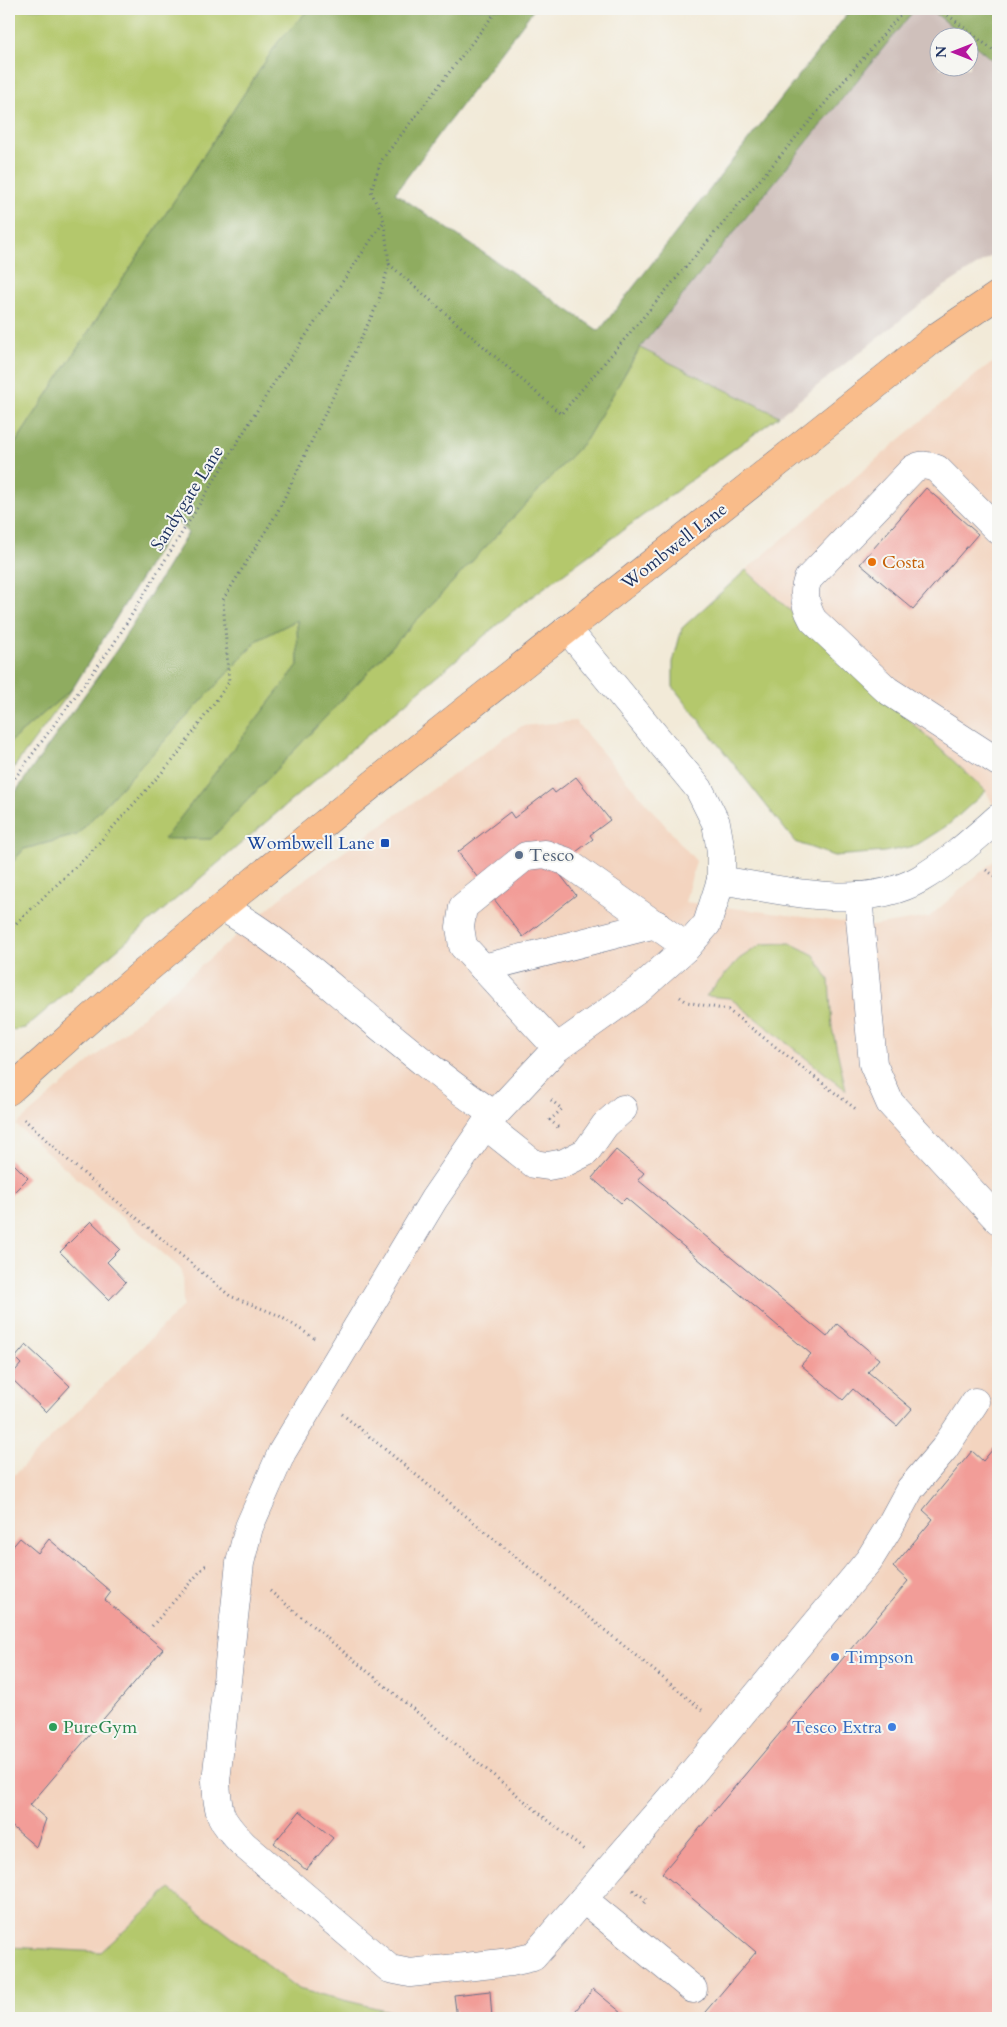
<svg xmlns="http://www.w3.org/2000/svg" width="1007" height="2027" viewBox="0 0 1007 2027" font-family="Cardo,serif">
	<rect width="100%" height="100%" fill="#f6f6f2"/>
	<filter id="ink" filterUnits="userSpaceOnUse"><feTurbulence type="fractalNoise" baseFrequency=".02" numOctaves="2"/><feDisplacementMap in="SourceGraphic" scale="10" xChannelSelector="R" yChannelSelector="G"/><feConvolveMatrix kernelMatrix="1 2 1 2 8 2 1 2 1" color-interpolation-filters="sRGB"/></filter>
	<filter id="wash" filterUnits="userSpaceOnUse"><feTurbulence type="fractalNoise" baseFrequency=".0096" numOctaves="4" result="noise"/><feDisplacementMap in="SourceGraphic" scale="20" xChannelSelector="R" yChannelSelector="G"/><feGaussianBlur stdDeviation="1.12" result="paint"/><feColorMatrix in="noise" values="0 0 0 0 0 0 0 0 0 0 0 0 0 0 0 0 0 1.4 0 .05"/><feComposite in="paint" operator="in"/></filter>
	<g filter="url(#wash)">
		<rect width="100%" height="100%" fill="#f2ead8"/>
		<!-- built -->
		<g fill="#f3d4bf">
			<polygon points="998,360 998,815 986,791 746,570 984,368"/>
			<polygon points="575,721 696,861 685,902 873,926 929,917 998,857 998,2018 418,2018 298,1989 170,1889 101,1952 9,1947 9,1480 183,1306 182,1270 16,1125 287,892 522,726"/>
		</g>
		<!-- industrial -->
		<polygon fill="#cfc0bb" points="915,9 930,9 965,37 940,38 940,68 970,68 970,41 998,65 998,252 940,289 779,416 640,348"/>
		<!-- green -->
		<g fill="#b4c86c" stroke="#687c65">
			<polygon points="9,9 309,9 278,42 9,453"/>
			<polygon points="640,348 779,416 519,606 25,1028 9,1031 9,866 24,849 77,835 258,640 297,620 298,665 165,838 211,839 586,440"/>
			<polygon points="746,570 986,791 948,825 915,846 884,852 834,856 795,842 673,687 673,662 682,628"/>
			<polygon points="73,688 9,774 9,743"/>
			<polygon points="790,943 814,955 829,980 832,1028 846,1090 730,998 706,996 739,959 762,944"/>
			<polygon points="170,1889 298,1989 418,2018 9,2018 9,1947 101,1952"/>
		</g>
		<!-- forest -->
		<g fill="#8fac60" stroke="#556e5f">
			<polygon points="309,9 534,9 395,193 599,331 851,9 915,9 640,348 586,440 211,839 164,839 298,665 297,620 258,640 77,835 24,849 9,866 9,801 118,648 188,533 176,521 73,688 9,743 9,453 278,42"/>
			<polygon points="930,9 998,9 998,65 970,41 970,38 965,37"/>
		</g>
		<g id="blocks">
			<!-- building -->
			<g fill="#f29d98">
				<polygon points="926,488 978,534 913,609 860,564"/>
				<polygon points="576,777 610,820 590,835 593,839 555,868 576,895 523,937 458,852 510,812 514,818 552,789 555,793"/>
				<polygon points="616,1150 644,1173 638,1180 827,1337 837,1324 879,1359 868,1372 912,1409 897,1426 853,1389 843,1400 801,1365 811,1354 626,1198 621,1203 592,1178"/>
				<polygon points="9,1159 28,1178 9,1197"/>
				<polygon points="91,1221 120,1249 107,1262 126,1282 109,1300 60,1252"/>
				<polygon points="26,1345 70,1386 46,1412 10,1377 21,1364 15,1358"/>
				<polygon points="998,1443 998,2018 700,2018 756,1952 662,1873 908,1581 893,1567 933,1519 923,1510 972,1451 983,1461"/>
				<polygon points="20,1538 38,1553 49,1539 111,1592 105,1600 163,1649 30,1805 46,1819 36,1847 9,1824 9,1551"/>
				<polygon points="300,1811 333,1838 306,1870 274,1843"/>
				<polygon points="593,1989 628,2018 576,2018 572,2015"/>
				<polygon points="490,1991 492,2018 457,2018 454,1995"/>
			</g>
		</g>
	</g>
	<g filter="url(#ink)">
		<use href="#blocks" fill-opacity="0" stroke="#667089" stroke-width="1"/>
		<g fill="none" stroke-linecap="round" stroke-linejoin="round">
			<!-- minor casing -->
			<g stroke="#667089" stroke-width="29">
				<g id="minor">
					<path d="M998 530 937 469C928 465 922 464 913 469L808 579C802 593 805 606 813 620L887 690 998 762"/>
					<path d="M567 629 699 789 716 823 721 851V880L707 924 687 947 640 989 557 1048 485 1125 434 1199 282 1452 249 1527 240 1563 216 1781C218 1816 220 1820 244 1845L390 1969 410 1973 511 1962 533 1957 694 1771 869 1560 890 1526 910 1489 944 1449 975 1402"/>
					<path d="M721 880C782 890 863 912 920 879 949 862 973 840 998 818"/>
					<polyline points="858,896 873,1064 890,1103 998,1220"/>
					<path d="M222 907C265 931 302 962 339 993 390 1035 439 1077 493 1114"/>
					<polyline points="483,968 656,924"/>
					<polyline points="557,1048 463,946 460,927 463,907 526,856 545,854 565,861 687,947"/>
					<polyline points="485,1125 534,1164 548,1166 564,1163 586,1152 605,1125 623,1109"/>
					<polyline points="583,1899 693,1989"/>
				</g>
			</g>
			<!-- major casing -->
			<g stroke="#667089" stroke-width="29">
				<path id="major" d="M9 1091C54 1051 98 1011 144 972 403 754 672 550 936 337L998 295"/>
			</g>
			<!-- path -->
			<g stroke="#667089" stroke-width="3" stroke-dasharray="1 4" stroke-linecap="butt">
				<polyline points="940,9 998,54"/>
				<polyline points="389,264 561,414 905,9"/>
				<polyline points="9,786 113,645 277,378 384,221"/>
				<polyline points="986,870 998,878"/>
				<polyline points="9,930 88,855 175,758 229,682 223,600 277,513 378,303 389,264 384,221 371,191 381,161 498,9"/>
				<polyline points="680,997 687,1002 728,1010 857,1110"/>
				<polyline points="551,1100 562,1109 550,1120 560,1129"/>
				<polyline points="24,1119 70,1162 230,1296 278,1315 314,1338"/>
				<polyline points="342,1414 702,1710"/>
				<polyline points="270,1591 584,1850"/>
				<polyline points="152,1626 205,1566 209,1566"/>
				<polyline points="633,1890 647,1900 642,1905"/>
			</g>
			<!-- minor -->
			<use href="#minor" stroke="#fff" stroke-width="28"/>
			<!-- major -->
			<use href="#major" stroke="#f9bc8a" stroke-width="28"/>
		</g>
	</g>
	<!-- markers -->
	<circle fill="#e8710a" stroke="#f6f6f2" stroke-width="2" cx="872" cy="562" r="5"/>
	<rect fill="#1a4fb4" stroke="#f6f6f2" stroke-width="2" x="380" y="838" width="10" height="10" rx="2.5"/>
	<circle fill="#5c6f8a" stroke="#f6f6f2" stroke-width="2" cx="519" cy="855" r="5"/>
	<g fill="#3f7fe0" stroke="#f6f6f2" stroke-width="2">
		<circle cx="835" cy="1657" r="5"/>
		<circle cx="892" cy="1727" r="5"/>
	</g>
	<circle fill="#2e9e5b" stroke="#f6f6f2" stroke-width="2" cx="53" cy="1727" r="5"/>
	<g text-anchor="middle" stroke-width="4" stroke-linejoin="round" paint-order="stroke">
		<!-- street labels -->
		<g font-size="18" fill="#1b2f5e" stroke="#f6f6f2">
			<text transform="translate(187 498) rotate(-58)" y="6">Sandygate Lane</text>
			<text transform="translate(674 546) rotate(-38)" y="6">Wombwell Lane</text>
		</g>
		<!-- food labels -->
		<g font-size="18" fill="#c56008" stroke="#f6f6f2" text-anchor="start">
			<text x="882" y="568">Costa</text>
		</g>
		<!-- transit labels -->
		<g font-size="18" fill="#164399" stroke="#f6f6f2" text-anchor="end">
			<text x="375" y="849">Wombwell Lane</text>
		</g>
		<!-- service labels -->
		<g font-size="18" fill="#4e5e75" stroke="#f6f6f2" text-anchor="start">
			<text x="529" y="861">Tesco</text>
		</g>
		<!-- shop labels -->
		<g font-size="18" fill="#366cbe" stroke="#f6f6f2" text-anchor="start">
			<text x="845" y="1663">Timpson</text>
			<text x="882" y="1733" text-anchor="end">Tesco Extra</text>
		</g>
		<!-- leisure labels -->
		<g font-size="18" fill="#27864d" stroke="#f6f6f2" text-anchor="start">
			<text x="63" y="1733">PureGym</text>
		</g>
	</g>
	<!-- margin -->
	<rect width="1007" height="2027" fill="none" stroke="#f6f6f2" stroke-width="30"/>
	<!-- north arrow -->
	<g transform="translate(954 52) rotate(270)"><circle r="24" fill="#f6f6f2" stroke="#9ea6b7"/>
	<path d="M0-4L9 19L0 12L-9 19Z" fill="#b5179e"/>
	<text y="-8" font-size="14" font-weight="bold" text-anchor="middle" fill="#1b2f5e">N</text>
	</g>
</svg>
